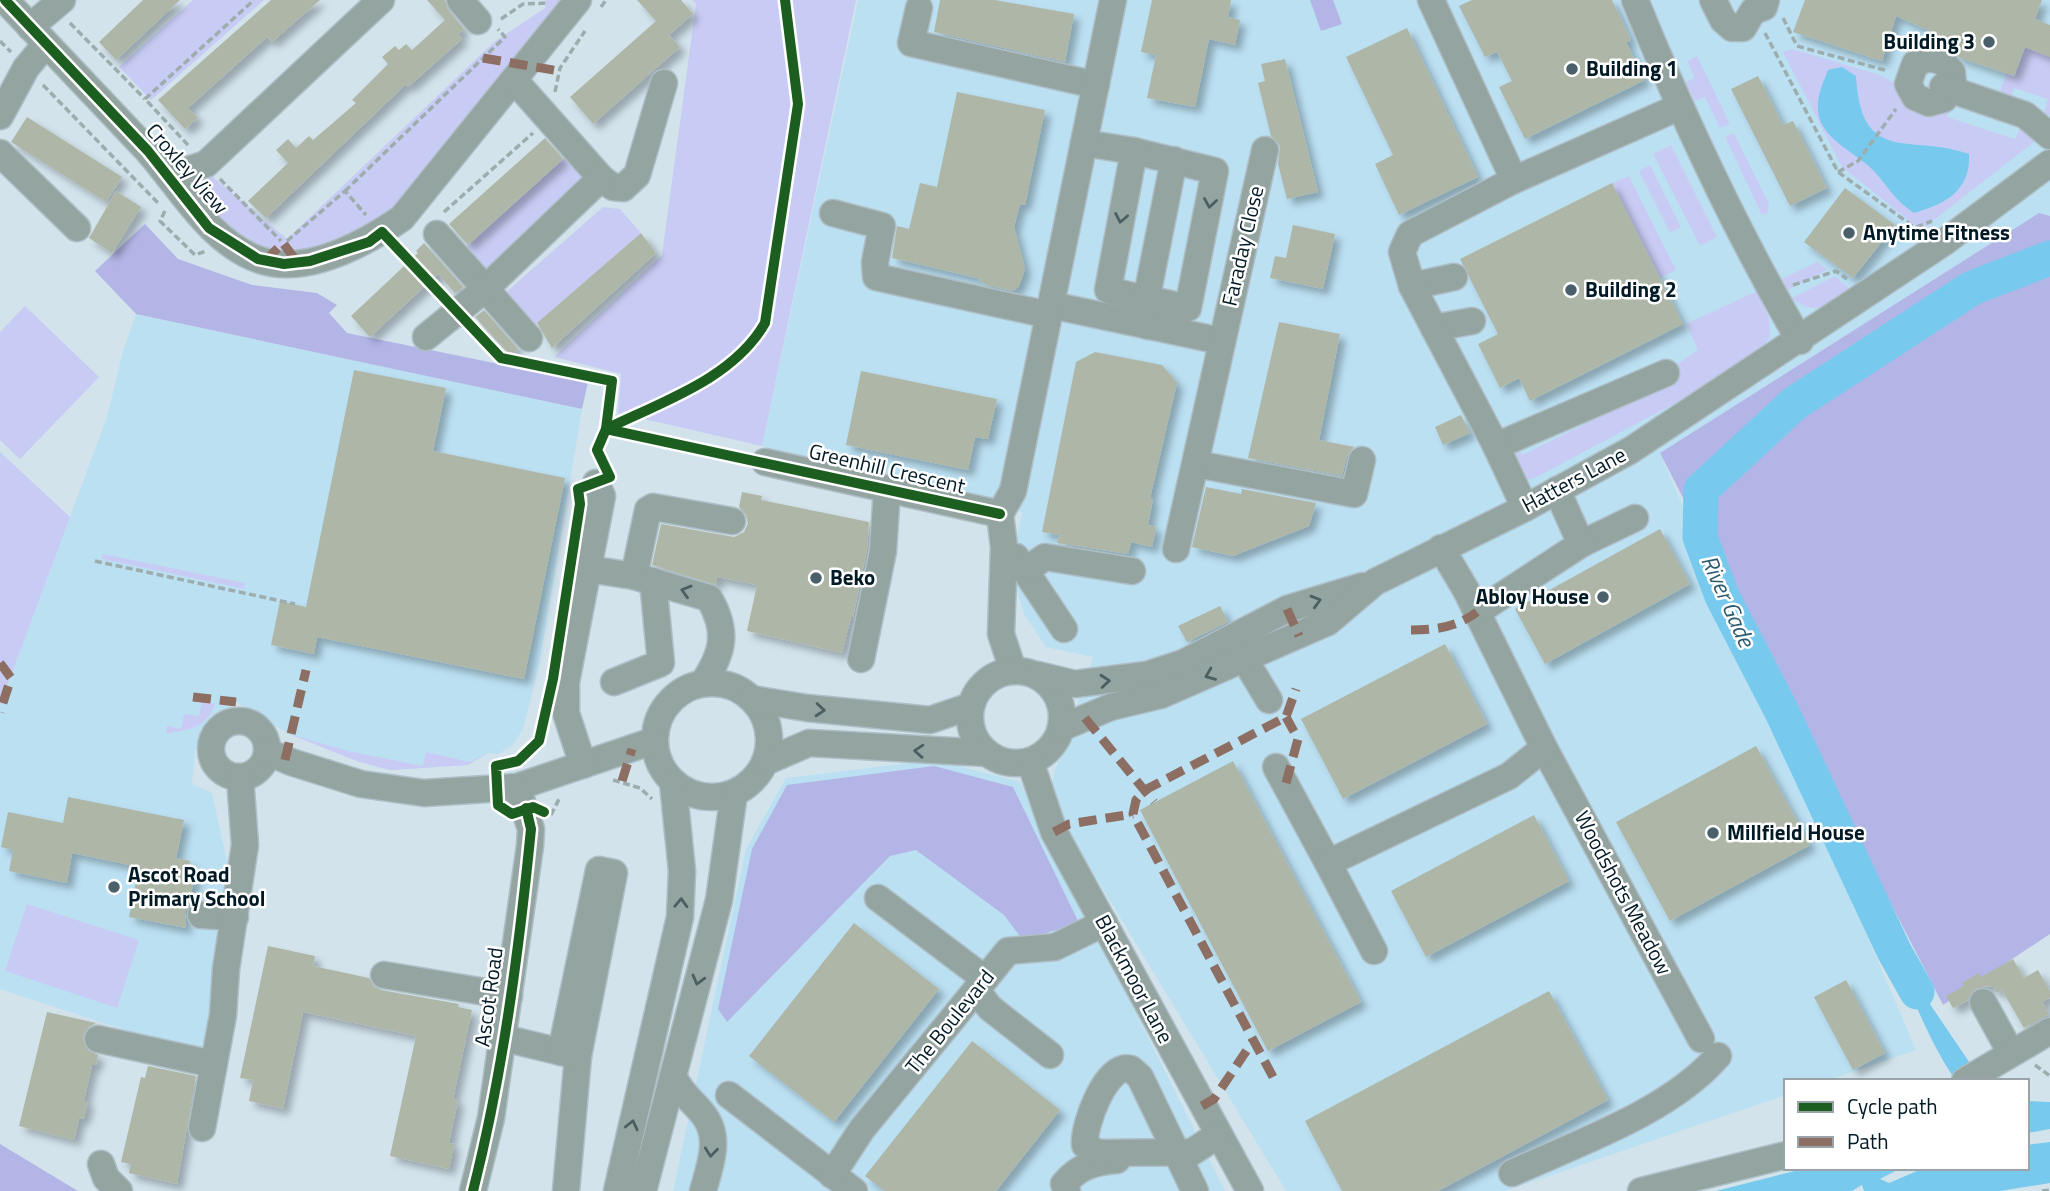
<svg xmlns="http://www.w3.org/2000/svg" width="2050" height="1191" viewBox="0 0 2050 1191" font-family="'Titillium Web',sans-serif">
	<defs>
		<filter id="shadow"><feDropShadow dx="6" dy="6" stdDeviation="3.5" flood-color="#0004"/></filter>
	</defs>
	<rect width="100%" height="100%" fill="#d2e3ec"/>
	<!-- built -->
	<g fill="#bbe0f2">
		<polygon points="858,0 2050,0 2050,216 2039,213 1660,453 1916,1050 1826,1081 1786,1081 1786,1095 1505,1191 1286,1191 1055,810 1052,784 1055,770 1093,657 1046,647 1025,616 1011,573 1022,512 762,446"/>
		<polygon points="136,314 582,409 540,661 523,729 512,746 498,754 488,753 468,765 391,770 376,767 289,734 236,702 195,750 192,784 212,793 230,875 226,936 202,1048 131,1032 0,989 0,705 107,417 123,351"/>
		<polygon points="936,760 1020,782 1225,1191 673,1191 746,849 786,778"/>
	</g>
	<!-- green -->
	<g fill="#c8ccf4">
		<polygon points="193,0 264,0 151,100 119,67"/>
		<polygon points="546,0 588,0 543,61 512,60 463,132 394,213 321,250 263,252 242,242 205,205 204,187 208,173 287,239 494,42 545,8"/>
		<polygon points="692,0 856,0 762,446 618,413 621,374 554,357 662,255 696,4"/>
		<polygon points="2025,47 2048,56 2050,50 2050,115 2044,113 2048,99 2014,88 2009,102 1999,94 2007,73 2015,76"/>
		<polygon points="1792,49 1880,75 1893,82 1908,105 1950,105 1947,117 2015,139 2021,127 2038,139 1921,230 1842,167 1783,52"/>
		<polygon points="1697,56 1730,124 1720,128 1705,97 1695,101 1685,82 1695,78 1687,61"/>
		<polygon points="1734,133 1769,204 1768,213 1762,215 1725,137"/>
		<polygon points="1671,145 1717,237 1700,246 1653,154"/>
		<polygon points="568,155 592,182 493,278 465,248"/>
		<polygon points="1650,165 1681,227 1670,233 1639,171"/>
		<polygon points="1629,176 1676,270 1660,278 1612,183"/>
		<polygon points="603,207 620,209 641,233 533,327 504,294"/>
		<polygon points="1817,262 1827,270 1788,290 1782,279"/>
		<path d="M1835 276 1854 293C1832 305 1813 317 1792 298Z"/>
		<polygon points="1757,291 1769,318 1770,337 1757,353 1668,407 1535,478 1527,480 1510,460 1515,442 1522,455 1668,383 1670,369 1698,350 1686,324"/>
		<polygon points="25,306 99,377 20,459 0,440 0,332"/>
		<polygon points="0,452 70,517 0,705"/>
		<polygon points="103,554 245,583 244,589 102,559"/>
		<path d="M202 702 215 704C206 729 190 729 166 734L167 726 181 729 184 714 199 716Z"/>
		<polygon points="289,734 348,751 423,766 426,752 470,762 488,753 468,765 391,770 359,762"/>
		<polygon points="27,904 139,940 117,1008 5,971"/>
	</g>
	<!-- forest -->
	<g fill="#b3b5e7">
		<polygon points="1310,0 1333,0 1342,24 1321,31"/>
		<polygon points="2039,213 2050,216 2050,934 1943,1005 1660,453"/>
		<polygon points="145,224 178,259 252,285 317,293 337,305 329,313 347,333 588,382 582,409 136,314 95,271"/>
		<polygon points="934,766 1013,787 1079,923 1023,940 1004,915 916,850 890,856 727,1022 718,1009 752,849 787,785"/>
		<polygon points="0,1144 78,1191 0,1191"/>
	</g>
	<!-- water -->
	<g fill="#77caed">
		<path d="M1842 67 1856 76C1861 167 1911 133 1969 154 1971 190 1946 204 1914 213 1894 200 1888 186 1873 170 1857 154 1825 140 1819 117 1815 100 1822 85 1828 70Z"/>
		<path d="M1894 951 1980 1078 1956 1081C1928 1040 1912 996 1894 951Z"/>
		<polygon points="2027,1101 2050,1102 2050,1129 2027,1133"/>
		<polygon points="2050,1142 2050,1183 2000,1191 1864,1191 1862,1185 1852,1191 1716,1191 1806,1168 1901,1168 1880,1179 1889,1183 1924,1168 2027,1168 2027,1145"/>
	</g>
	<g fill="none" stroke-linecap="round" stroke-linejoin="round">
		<!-- river -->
		<polyline stroke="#77caed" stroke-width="35" points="1917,992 1894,951 1782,712 1722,596 1700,537 1701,490 1795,403 1972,288 2050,258"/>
	</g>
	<!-- building -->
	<g fill="#aeb6a7" filter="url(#shadow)">
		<polygon points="143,0 180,0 116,60 99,42"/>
		<polygon points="271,0 320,0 272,42 267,37 188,108 198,118 185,129 158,100"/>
		<polygon points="427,0 445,0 448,10 464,29 458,34 462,39 408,87 406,84 266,218 248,201 288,163 276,150 288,139 296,148 309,136 313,140 356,103 352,100 388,64 382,57 395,46 399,50 406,44 412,50 445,20"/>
		<polygon points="637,0 681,0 693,14 669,35 680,47 593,124 570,97 656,21"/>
		<polygon points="940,0 995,0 1074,14 1065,62 934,32"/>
		<polygon points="1152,0 1231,0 1228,17 1240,20 1235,45 1209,39 1195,107 1147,98 1156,55 1141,52"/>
		<polygon points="1472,0 1612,0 1631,40 1626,42 1645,80 1525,139 1499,87 1512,81 1497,52 1485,57 1459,6"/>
		<polygon points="1805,0 2042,0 2035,19 2050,25 2050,57 2025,47 2014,76 1960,58 1946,46 1928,43 1932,32 1896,16 1882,61 1793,32"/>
		<polygon points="1407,28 1478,177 1399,215 1375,164 1393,155 1346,57"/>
		<polygon points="1285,59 1318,192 1287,199 1278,164 1280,146 1271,136 1258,83 1265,81 1261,64"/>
		<polygon points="1758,76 1783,125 1793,121 1827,188 1790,206 1731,89"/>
		<polygon points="957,92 1045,110 1025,205 1020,204 1014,227 1025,269 1019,286 1013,291 986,285 977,278 892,258 897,226 909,229 920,183 937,187"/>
		<polygon points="27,117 122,177 106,202 11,142"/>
		<polygon points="545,138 563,159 468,245 449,224"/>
		<polygon points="1612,183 1683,324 1530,401 1519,378 1500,388 1478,344 1498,334 1460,259"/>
		<polygon points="1845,188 1895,225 1853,278 1804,242"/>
		<polygon points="116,191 141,207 112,253 89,238"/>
		<polygon points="1293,225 1335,234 1323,289 1270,278 1275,256 1286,258"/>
		<polygon points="641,233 656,253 552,348 537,323"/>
		<polygon points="424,243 463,287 455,293 438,274 370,337 351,316 418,253 416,251"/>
		<polygon points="484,310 518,349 511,356 475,317"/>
		<polygon points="1279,322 1340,334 1319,440 1354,447 1347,456 1342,476 1248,458"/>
		<polygon points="1095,352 1162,365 1177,383 1150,498 1153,499 1148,525 1156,527 1152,547 1131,542 1128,554 1057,543 1059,535 1042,532 1076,362"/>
		<polygon points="354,370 446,388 433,451 565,478 524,679 317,637 314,654 271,645 280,601 306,607"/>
		<polygon points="861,371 997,399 988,439 975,437 968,470 846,445"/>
		<polygon points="1461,415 1470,433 1443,445 1435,427"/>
		<polygon points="1206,487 1241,494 1242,489 1316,503 1309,526 1233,556 1192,547"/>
		<polygon points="742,492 762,496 761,500 869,522 867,549 853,617 851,617 842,653 747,631 757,585 717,577 717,585 652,565 661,524 734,537 744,532 748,523 746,515 739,507"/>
		<polygon points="1660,529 1690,584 1545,664 1515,609"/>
		<polygon points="1220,606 1228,622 1187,642 1178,626"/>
		<polygon points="1445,644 1487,724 1343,799 1301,719"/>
		<polygon points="1756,746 1810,845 1670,921 1616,822"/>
		<polygon points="1233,761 1361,1002 1268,1051 1140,810"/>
		<polygon points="68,797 184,820 176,858 190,861 188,873 196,875 185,913 186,928 129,917 139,867 72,853 67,883 9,871 13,850 1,847 8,812 63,823"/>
		<polygon points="1534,815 1569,881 1426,957 1391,891"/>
		<polygon points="854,923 939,989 834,1122 749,1056"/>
		<polygon points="268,946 315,956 313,966 369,978 374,987 381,990 459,1004 458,1007 472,1010 453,1099 458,1100 449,1143 454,1144 449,1169 390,1156 416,1036 303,1012 283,1109 249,1101 253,1080 240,1078"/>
		<polygon points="2013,959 2024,978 2038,970 2050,991 2050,998 2042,1002 2049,1014 2024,1028 2002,990 1997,993 1994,987 1984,986 1975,989 1967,1001 1953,1008 1946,996 1964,986 1962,983 1979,973 1981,977"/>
		<polygon points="1846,980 1885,1053 1853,1070 1814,997"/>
		<polygon points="1549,991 1608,1100 1438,1191 1342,1191 1305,1121"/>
		<polygon points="47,1012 96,1023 87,1028 83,1036 87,1050 98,1055 96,1065 92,1065 84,1101 88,1101 84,1118 79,1119 74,1140 19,1126"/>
		<polygon points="972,1041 1060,1110 996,1191 885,1191 865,1176"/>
		<polygon points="148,1066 196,1076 177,1184 129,1173 131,1164 121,1162 141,1077 145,1078"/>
	</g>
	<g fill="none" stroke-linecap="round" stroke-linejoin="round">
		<!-- minor casing -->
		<g stroke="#aebec6" stroke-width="29">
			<g id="minor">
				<path d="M5 0C52 50 100 100 147 150 180 187 210 243 260 260 307 276 364 244 402 218L578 0"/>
				<polyline points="460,0 478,21"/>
				<polyline points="1431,0 1514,180"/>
				<path d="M1635 0C1683 118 1736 231 1800 341"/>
				<polyline points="1713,0 1723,20 1732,28 1743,28 1753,11 1764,7 1766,0"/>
				<polyline points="919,8 911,43 1096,85"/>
				<polyline points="30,27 62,0"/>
				<polygon points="1928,58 1942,61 1952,72 1953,86 1943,87 1944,99 1929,103 1915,97 1908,84 1915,64"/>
				<polyline points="514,80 601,178 613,187 623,188 637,175 664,83"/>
				<polyline points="1943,87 2025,115 2050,136"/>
				<polyline points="0,116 26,68 46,44"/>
				<polyline points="1084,143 1134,151 1215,171 1188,308 1152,300 1148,326"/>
				<polyline points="1134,151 1108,290 1145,299"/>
				<polyline points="0,153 77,228"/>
				<polyline points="169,176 206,164 381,0"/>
				<polyline points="833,213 882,226 875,262 876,277 1049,315"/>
				<polyline points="437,234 529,338"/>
				<polyline points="1412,286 1454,277"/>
				<polyline points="1051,305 1221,341"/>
				<polyline points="1143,316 1174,160"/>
				<polyline points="1434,328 1472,321"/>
				<polyline points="426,337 485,289 601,178"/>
				<polyline points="1496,446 1666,373"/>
				<polyline points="765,462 1000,514"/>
				<polyline points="1196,464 1354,494 1362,460"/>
				<polyline points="1525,508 1496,446 1412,286 1402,252 1410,234 1435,221 1514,180 1679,107"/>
				<polyline points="1581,544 1635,518"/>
				<polyline points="1441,548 1466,590 1544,748 1701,1039"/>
				<polyline points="1176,549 1265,150"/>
				<polyline points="1016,557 1064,629"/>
				<path d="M588 569 634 576 709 598C728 631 724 652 703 683"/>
				<polyline points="1025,571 1045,557 1132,571"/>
				<polyline points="634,576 648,510 653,507 732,521"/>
				<polyline points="1477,612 1581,544 1557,490"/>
				<polyline points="861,659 883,551 887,489"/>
				<polyline points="1245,660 1269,700"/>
				<polyline points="1013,670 1001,634 1004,547 1000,514 1013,491 1113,0"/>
				<circle cx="1016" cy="717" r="46"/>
				<polyline points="1038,675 1075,684 1146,675 1183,663 1287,609 1363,586"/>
				<polyline points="614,682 661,663 653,581"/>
				<circle cx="712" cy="740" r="57"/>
				<polyline points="752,699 807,708 930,720 971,706"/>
				<circle cx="239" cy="749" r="28"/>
				<polyline points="1061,728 1111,707 1161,695 1328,622 1375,582 1525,508 1631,450 1943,243 2050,163"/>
				<polyline points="268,752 291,762 361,784 424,793 517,787 653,741"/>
				<polyline points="1030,761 1054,832 1250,1191"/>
				<polyline points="765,762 809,743 987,753"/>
				<polyline points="583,765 566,713 566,682 602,496 596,483"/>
				<polyline points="1276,767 1328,863"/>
				<polyline points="878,898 985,979"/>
				<polyline points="201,915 235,917"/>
				<polyline points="1374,951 1328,863 1509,776 1544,748"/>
				<polyline points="384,975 509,996"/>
				<polyline points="976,990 990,1008 1050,1055"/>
				<polyline points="1983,1002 2011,1053"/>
				<polyline points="503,1038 578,1056 566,1191"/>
				<polyline points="98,1039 213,1064"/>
				<polyline points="561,1052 599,870 614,873 578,1056"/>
				<path d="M673 1076C684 1099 698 1104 707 1120 720 1141 709 1169 703 1191"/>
				<polyline points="1965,1081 2050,1031"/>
				<polyline points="729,1095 854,1191"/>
				<polyline points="202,1128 223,1015 226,969 245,845 240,777"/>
				<polyline points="101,1164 106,1178 119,1191"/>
				<path d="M1512 1173C1580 1142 1669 1112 1718 1056"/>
				<polyline points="832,1175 862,1129 1008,951 1055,947 1104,923"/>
				<polyline points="473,1191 491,1118 530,846 531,829 517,787"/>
				<polyline points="617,1191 680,917 682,871 673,783"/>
				<polyline points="643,1191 719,900 734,793"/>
				<path d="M1067 1191 1064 1184C1079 1166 1094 1162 1117 1160"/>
				<path d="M1195 1191 1140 1077 1131 1069C1107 1061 1083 1125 1085 1145L1098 1153 1192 1152 1218 1135"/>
				<polyline points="1641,1191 1786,1155"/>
			</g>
		</g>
		<!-- path -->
		<g stroke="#9dacad" stroke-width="3.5" stroke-dasharray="7 3.5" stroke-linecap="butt">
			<polyline points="601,7 606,0"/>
			<polyline points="1783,18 1797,46 1888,71"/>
			<polyline points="501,19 523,4 548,3"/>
			<polyline points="70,23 145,99"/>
			<polyline points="1765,33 1838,172 1914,227"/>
			<polyline points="0,41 11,52"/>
			<polyline points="43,85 158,203"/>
			<polyline points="555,92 560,68 585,31"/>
			<polyline points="188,145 145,99 254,0"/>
			<polyline points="1838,172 1858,161 1896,109"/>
			<polyline points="220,179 281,241"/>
			<polyline points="345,191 505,37 498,29"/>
			<polyline points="165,211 160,221 195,255 206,251"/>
			<polyline points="444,212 533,133"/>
			<polyline points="287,241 345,191 366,215"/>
			<polyline points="1901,241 1914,228 1932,221"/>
			<polyline points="1793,285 1836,271 1847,279"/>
			<polyline points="95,561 295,604"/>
			<polyline points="613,780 640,788 652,799"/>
			<polyline points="551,815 560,797"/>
			<polyline points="2035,1065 2050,1076"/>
			<polyline points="2042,1191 2050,1190"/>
		</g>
		<!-- minor -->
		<use href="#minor" stroke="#94a4a0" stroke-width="26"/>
		<!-- quiet -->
		<g stroke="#8d6e63" stroke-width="9" stroke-dasharray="18 9" stroke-linecap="butt">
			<polyline points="483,58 559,71"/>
			<polyline points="265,261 283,243 298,263"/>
			<polyline points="1287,609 1299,636"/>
			<path d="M1411 630C1436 630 1457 627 1477 612"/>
			<polyline points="0,663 11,678 0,712"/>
			<polyline points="193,697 236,702"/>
			<polyline points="1085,718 1154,802"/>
			<polyline points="285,760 306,670"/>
			<polyline points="622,781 632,749"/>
			<polyline points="1286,783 1298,739 1286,717"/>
			<polyline points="1054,832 1069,824 1133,814"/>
			<polyline points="1273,1077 1133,814 1136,800 1145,790 1286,717 1296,689"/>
			<polyline points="1202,1106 1214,1099 1253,1041"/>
		</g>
		<!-- cycleway casing -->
		<g stroke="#fff" stroke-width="15">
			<g id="cycleway">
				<polyline points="5,0 148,151 209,228 258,259 284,264 310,261 369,242 382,232 501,358 612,381 606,429 597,450 610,477 578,489 580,504 553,679 539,741 518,761 496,766 498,805 512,814 533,807 544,812"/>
				<path d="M606 429C661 402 733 379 765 323L798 104 785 0"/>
				<polyline points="606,429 1000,514"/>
				<path d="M473 1191C503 1073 519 950 531 829L526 808"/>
			</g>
		</g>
		<!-- cycleway -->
		<use href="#cycleway" stroke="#1b5e20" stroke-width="10"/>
	</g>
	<!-- one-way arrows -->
	<defs><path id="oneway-chevron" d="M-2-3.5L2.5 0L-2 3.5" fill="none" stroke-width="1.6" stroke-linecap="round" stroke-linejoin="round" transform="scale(1.75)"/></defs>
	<g stroke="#4a5f62">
		<use href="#oneway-chevron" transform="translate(1210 203) rotate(99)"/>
		<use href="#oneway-chevron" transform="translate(1121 218) rotate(101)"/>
		<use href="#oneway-chevron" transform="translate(686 591) rotate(-163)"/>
		<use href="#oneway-chevron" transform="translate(1316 601) rotate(-16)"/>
		<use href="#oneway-chevron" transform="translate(1210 675) rotate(158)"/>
		<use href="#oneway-chevron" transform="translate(1105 681) rotate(-5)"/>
		<use href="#oneway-chevron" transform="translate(820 710) rotate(5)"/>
		<use href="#oneway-chevron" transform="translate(919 751) rotate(-176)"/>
		<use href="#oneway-chevron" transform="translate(681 903) rotate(-88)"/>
		<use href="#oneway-chevron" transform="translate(698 980) rotate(105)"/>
		<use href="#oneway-chevron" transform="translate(632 1125) rotate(-77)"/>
		<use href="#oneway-chevron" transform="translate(711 1152) rotate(96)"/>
	</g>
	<!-- markers -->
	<g fill="#4a606b" stroke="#fff" stroke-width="2.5">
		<circle cx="1989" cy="42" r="7"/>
		<circle cx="1572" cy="69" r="7"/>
		<circle cx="1849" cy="233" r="7"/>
		<circle cx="1571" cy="290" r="7"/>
		<circle cx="816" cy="578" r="7"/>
		<circle cx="1603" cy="597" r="7"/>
		<circle cx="1713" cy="833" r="7"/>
		<circle cx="114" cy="887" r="7"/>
	</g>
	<g text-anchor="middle" stroke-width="5" stroke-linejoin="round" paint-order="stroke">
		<!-- poi labels -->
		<g font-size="21" font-weight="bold" fill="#001a25" stroke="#fff" text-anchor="start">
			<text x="1975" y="49" text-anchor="end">Building 3</text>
			<text x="1586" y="76">Building 1</text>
			<text x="1863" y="240">Anytime Fitness</text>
			<text x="1585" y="297">Building 2</text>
			<text x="830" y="585">Beko</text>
			<text x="1589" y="604" text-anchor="end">Abloy House</text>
			<text x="1727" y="840">Millfield House</text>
			<text x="128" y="882">Ascot Road<tspan x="128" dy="24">Primary School</tspan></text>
		</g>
		<!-- street labels -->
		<g font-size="21" fill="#001a25" stroke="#fff">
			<text transform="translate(187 169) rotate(49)" y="7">Croxley View</text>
			<text transform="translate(1243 246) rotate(-77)" y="7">Faraday Close</text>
			<text transform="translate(887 469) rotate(13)" y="7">Greenhill Crescent</text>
			<text transform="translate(1574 480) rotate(-28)" y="7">Hatters Lane</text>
			<text transform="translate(1623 893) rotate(62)" y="7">Woodshots Meadow</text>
			<text transform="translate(1134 979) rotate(62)" y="7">Blackmoor Lane</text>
			<text transform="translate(489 997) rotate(-82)" y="7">Ascot Road</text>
			<text transform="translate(950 1022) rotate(-51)" y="7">The Boulevard</text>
		</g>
		<!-- water labels -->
		<g font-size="23" font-style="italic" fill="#2c5a6e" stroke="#fff">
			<text transform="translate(1728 601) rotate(66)" y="8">River Gade</text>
		</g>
	</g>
	<!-- legend -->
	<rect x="1784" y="1079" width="245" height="91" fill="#ffffff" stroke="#99a3a8" stroke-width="2"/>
	<rect x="1798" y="1102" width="35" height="10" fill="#1b5e20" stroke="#99a3a8" stroke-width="2"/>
	<text x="1847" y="1114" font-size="21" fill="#001a25">Cycle path</text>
	<rect x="1798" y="1137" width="35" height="10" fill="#8d6e63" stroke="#99a3a8" stroke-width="2"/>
	<text x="1847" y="1149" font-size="21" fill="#001a25">Path</text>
</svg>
